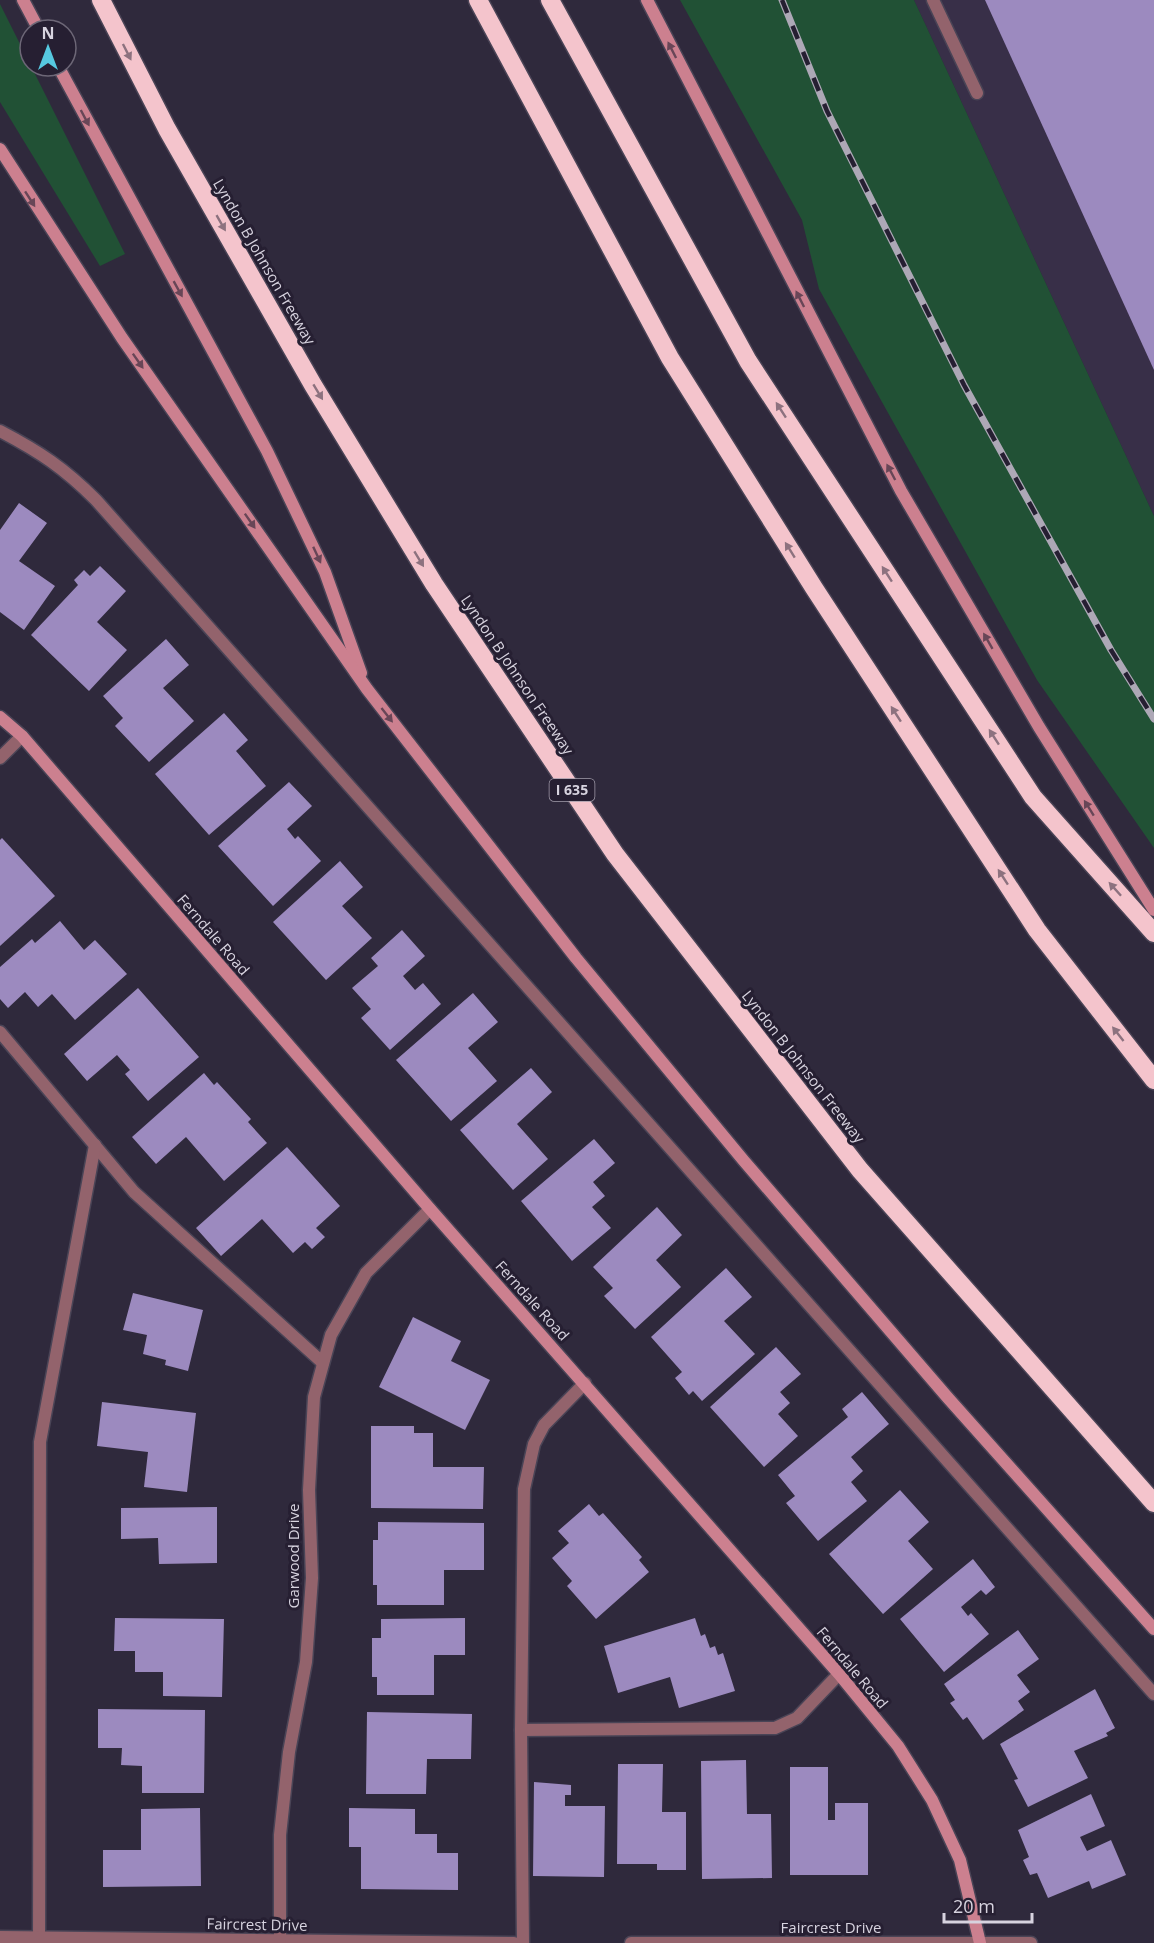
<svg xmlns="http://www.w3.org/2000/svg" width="1154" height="1943" viewBox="0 0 1154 1943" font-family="'Open Sans',sans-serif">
	<rect width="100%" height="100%" fill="#2f293c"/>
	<!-- built -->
	<polygon fill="#382f48" points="914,0 1154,0 1154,516"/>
	<!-- green -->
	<g fill="#215135">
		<polygon points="680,0 914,0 1154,516 1154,848 1037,680 819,289 802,220"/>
		<polygon points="0,4 125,254 100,266 0,102"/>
	</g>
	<!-- building -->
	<g fill="#9c8abf">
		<polygon points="985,0 1154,0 1154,370"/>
		<polygon points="19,503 47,523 19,561 55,586 24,630 0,612 0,530"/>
		<polygon points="100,566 126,591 97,622 127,650 89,691 31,635 78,585 74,580 84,570 90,576"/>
		<polygon points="166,639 189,665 163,688 194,721 149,762 115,726 123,718 103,696"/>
		<polygon points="224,713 248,740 236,751 266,786 209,835 155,774"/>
		<polygon points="289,782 312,806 287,829 295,839 298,836 321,861 273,906 218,846"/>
		<polygon points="2,838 55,896 0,946 0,840"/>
		<polygon points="340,861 363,887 342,906 372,938 326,980 273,922"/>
		<polygon points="60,921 84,950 95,940 127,974 75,1020 52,994 38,1007 25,992 8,1008 0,999 0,967 32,939 35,943"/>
		<polygon points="402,930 425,956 403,976 415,990 423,983 441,1004 390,1050 361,1018 371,1009 352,988 378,966 371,958"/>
		<polygon points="138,988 199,1057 148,1101 125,1074 130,1070 117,1055 87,1081 64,1054"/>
		<polygon points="473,993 498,1022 468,1048 497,1081 451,1121 396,1060"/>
		<polygon points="531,1068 552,1092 517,1124 548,1159 513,1190 460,1130"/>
		<polygon points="204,1073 214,1085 217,1082 251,1119 248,1122 267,1143 224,1181 186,1137 156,1164 132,1137"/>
		<polygon points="594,1139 615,1163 593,1182 605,1196 592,1207 611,1228 572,1261 521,1201"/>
		<polygon points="287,1147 340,1206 316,1228 325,1237 312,1249 305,1242 293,1253 262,1219 221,1256 196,1228"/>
		<polygon points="657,1207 682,1235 656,1260 681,1287 635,1329 604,1296 613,1288 593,1267"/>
		<polygon points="726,1268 752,1297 724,1321 755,1354 702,1401 693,1391 689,1395 675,1378 682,1372 651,1337"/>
		<polygon points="133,1293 203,1310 188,1371 165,1365 166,1360 143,1354 147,1335 123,1330"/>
		<polygon points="413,1317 461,1341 451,1361 490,1380 465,1430 379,1387"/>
		<polygon points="776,1347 801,1374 780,1392 790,1403 778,1414 798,1436 764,1467 710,1407"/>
		<polygon points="862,1392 889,1424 851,1457 863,1471 851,1482 867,1501 818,1541 786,1503 795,1496 778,1475 848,1417 842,1409"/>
		<polygon points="102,1402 196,1413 187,1492 144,1487 148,1452 97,1446"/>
		<polygon points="371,1426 414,1426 414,1433 433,1433 433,1467 484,1467 483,1509 371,1508"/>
		<polygon points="900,1490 929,1522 908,1541 933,1569 883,1614 829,1554"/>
		<polygon points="589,1504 599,1516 603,1513 642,1557 639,1560 649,1572 596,1619 567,1586 572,1581 552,1558 569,1543 558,1531"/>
		<polygon points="217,1507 217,1563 159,1564 158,1538 121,1539 121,1508"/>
		<polygon points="378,1522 484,1523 484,1570 444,1570 444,1605 377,1605 377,1585 373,1585 373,1540 378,1540"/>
		<polygon points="973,1559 995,1587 986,1595 981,1590 961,1607 968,1616 971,1613 989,1634 944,1672 900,1619"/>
		<polygon points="115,1618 224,1619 222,1697 163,1696 163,1672 135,1672 135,1651 114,1651"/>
		<polygon points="465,1618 465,1655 434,1655 434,1695 377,1695 377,1677 372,1677 372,1638 381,1638 381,1619"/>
		<polygon points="695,1618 701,1636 705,1634 710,1648 715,1646 718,1655 723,1653 735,1691 679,1708 670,1677 618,1693 604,1646"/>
		<polygon points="1018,1630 1039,1659 1017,1675 1030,1692 1018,1701 1024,1710 983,1740 967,1717 963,1720 950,1703 955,1700 944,1684"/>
		<polygon points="1095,1689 1115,1728 1106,1733 1108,1736 1074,1751 1088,1778 1028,1807 1014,1780 1018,1779 1000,1744"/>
		<polygon points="98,1709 205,1710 204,1793 142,1793 142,1766 121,1765 122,1748 98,1748"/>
		<polygon points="367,1712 472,1714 471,1759 427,1759 426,1794 366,1794"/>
		<polygon points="746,1760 747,1814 771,1814 772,1878 702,1879 701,1761"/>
		<polygon points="618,1764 663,1764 662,1812 686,1812 686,1870 657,1870 657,1864 617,1864"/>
		<polygon points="790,1767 828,1767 828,1820 835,1820 835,1803 868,1803 868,1875 790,1875"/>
		<polygon points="534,1782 571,1785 571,1795 565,1795 565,1806 605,1806 604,1877 533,1876"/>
		<polygon points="1091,1794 1105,1826 1080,1837 1087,1851 1111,1840 1126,1875 1092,1889 1089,1881 1048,1898 1037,1873 1030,1875 1023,1860 1029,1857 1018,1830"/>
		<polygon points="200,1808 201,1886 103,1887 103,1850 141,1850 141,1809"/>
		<polygon points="349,1808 415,1809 415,1834 437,1834 437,1853 458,1853 458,1890 361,1889 361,1847 349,1847"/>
	</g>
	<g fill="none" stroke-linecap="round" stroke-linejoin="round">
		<!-- lane casing -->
		<g stroke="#4a4456" stroke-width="15">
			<g id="lane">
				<polyline points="933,0 977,93"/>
				<path d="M0 431C40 452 64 468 96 500L1154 1694"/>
				<polyline points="0,1032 134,1192 323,1363"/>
				<polyline points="521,1730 775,1728 797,1718 839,1674"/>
				<polyline points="39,1943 40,1442 95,1145"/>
				<polyline points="523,1943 521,1730 524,1489 534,1444 544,1425 585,1383"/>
			</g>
		</g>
		<!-- street casing -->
		<g stroke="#4a4456" stroke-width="15">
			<g id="street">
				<polyline points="0,758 22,736"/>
				<polyline points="0,1937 514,1943"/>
				<polyline points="280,1940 280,1835 289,1752 306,1662 312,1578 309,1490 314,1397 331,1335 366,1273 430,1209"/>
				<polyline points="631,1943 1031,1943"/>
			</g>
		</g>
		<!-- secondary casing -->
		<g stroke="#4a4456" stroke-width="15">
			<g id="secondary">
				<polyline points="23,0 39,30"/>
				<polyline points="647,0 901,491 1039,727 1154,910"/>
				<polyline points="58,66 267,451 325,572 361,673"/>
				<polyline points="0,149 122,338 367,689 576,958 744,1161 948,1398 1154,1629"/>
				<polyline points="0,717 22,736 430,1209 839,1674 898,1746 932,1800 960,1860 980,1943"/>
			</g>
		</g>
		<!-- highway casing -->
		<g stroke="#4a4456" stroke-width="21">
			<g id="highway">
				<polyline points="101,0 167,129 313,385 434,584 615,854 860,1170 1154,1503"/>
				<polyline points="478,0 670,358 814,588 1037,930 1154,1080"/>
				<polyline points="550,0 748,361 1033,797 1154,933"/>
			</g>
		</g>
		<!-- lane -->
		<use href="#lane" stroke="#93636c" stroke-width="12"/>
		<!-- street -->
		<use href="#street" stroke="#93636c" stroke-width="12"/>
		<!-- secondary -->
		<use href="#secondary" stroke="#cc808f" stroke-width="12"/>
		<!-- highway -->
		<use href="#highway" stroke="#f4c4cc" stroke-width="18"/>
		<!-- rail casing -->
		<g stroke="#ada8b6" stroke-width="7">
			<polyline id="rail" points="782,0 827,111 964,385 1111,650 1154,719"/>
		</g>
		<!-- rail -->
		<use href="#rail" stroke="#261f32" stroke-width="4.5" stroke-dasharray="14" stroke-linecap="butt"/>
	</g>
	<!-- one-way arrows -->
	<defs><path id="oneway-solid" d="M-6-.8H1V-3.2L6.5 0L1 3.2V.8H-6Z" transform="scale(1.5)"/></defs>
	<g fill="#684657">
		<use href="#oneway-solid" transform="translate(672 50) rotate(-117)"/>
		<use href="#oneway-solid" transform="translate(85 118) rotate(62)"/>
		<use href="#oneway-solid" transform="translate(30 199) rotate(57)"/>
		<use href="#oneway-solid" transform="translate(178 289) rotate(61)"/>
		<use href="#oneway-solid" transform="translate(800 299) rotate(-117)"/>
		<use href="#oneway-solid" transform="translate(138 361) rotate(55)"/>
		<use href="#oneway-solid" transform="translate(891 472) rotate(-118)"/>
		<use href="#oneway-solid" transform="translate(250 521) rotate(55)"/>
		<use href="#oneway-solid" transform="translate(317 555) rotate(65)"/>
		<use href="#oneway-solid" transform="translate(988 641) rotate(-120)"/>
		<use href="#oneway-solid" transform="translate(387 715) rotate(52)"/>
		<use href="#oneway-solid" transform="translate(1089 808) rotate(-122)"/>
	</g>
	<g fill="#8d727f">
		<use href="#oneway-solid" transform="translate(127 52) rotate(63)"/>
		<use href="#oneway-solid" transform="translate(221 223) rotate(60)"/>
		<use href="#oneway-solid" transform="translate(318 392) rotate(59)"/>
		<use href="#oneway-solid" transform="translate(781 410) rotate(-123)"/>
		<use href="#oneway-solid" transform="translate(790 550) rotate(-122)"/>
		<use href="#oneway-solid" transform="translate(419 559) rotate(59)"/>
		<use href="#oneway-solid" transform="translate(887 574) rotate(-123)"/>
		<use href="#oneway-solid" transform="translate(896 714) rotate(-123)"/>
		<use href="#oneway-solid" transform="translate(994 737) rotate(-123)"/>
		<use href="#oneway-solid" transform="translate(1003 877) rotate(-123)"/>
		<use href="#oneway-solid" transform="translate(1115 889) rotate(-132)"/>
		<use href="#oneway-solid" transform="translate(1118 1034) rotate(-128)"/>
	</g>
	<g text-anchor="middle" stroke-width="6" stroke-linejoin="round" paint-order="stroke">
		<!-- shield labels -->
		<rect fill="#261f32" stroke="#a29dab" stroke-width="1.5" x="549.5" y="779" width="45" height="22" rx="4.5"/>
		<g font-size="14" font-weight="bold" fill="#d7d3df">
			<text x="572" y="795">I 635</text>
		</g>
		<!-- street labels -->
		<g font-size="15" fill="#d7d3df" stroke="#261f32">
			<text transform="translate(264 262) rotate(60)" y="5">Lyndon B Johnson Freeway</text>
			<text transform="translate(517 675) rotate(56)" y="5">Lyndon B Johnson Freeway</text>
			<text transform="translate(213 935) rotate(49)" y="5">Ferndale Road</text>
			<text transform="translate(803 1067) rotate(52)" y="5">Lyndon B Johnson Freeway</text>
			<text transform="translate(532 1301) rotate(48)" y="5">Ferndale Road</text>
			<text transform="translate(294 1556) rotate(-90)" y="5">Garwood Drive</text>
			<text transform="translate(852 1668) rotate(50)" y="5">Ferndale Road</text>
			<text transform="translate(257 1925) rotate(1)" y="5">Faircrest Drive</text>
			<text x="831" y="1933">Faircrest Drive</text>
		</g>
	</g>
	<!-- north arrow -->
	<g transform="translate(48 48)"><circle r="28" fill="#261f32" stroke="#6d6777" stroke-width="1.5"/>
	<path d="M0-4.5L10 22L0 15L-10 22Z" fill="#56c9e0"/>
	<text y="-9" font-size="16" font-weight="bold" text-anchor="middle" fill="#d7d3df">N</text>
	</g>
	<!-- scale -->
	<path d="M944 1913v9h88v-9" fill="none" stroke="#d7d3df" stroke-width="3"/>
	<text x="953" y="1913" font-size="18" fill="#d7d3df" stroke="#261f32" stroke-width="4.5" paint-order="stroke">20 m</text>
</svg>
